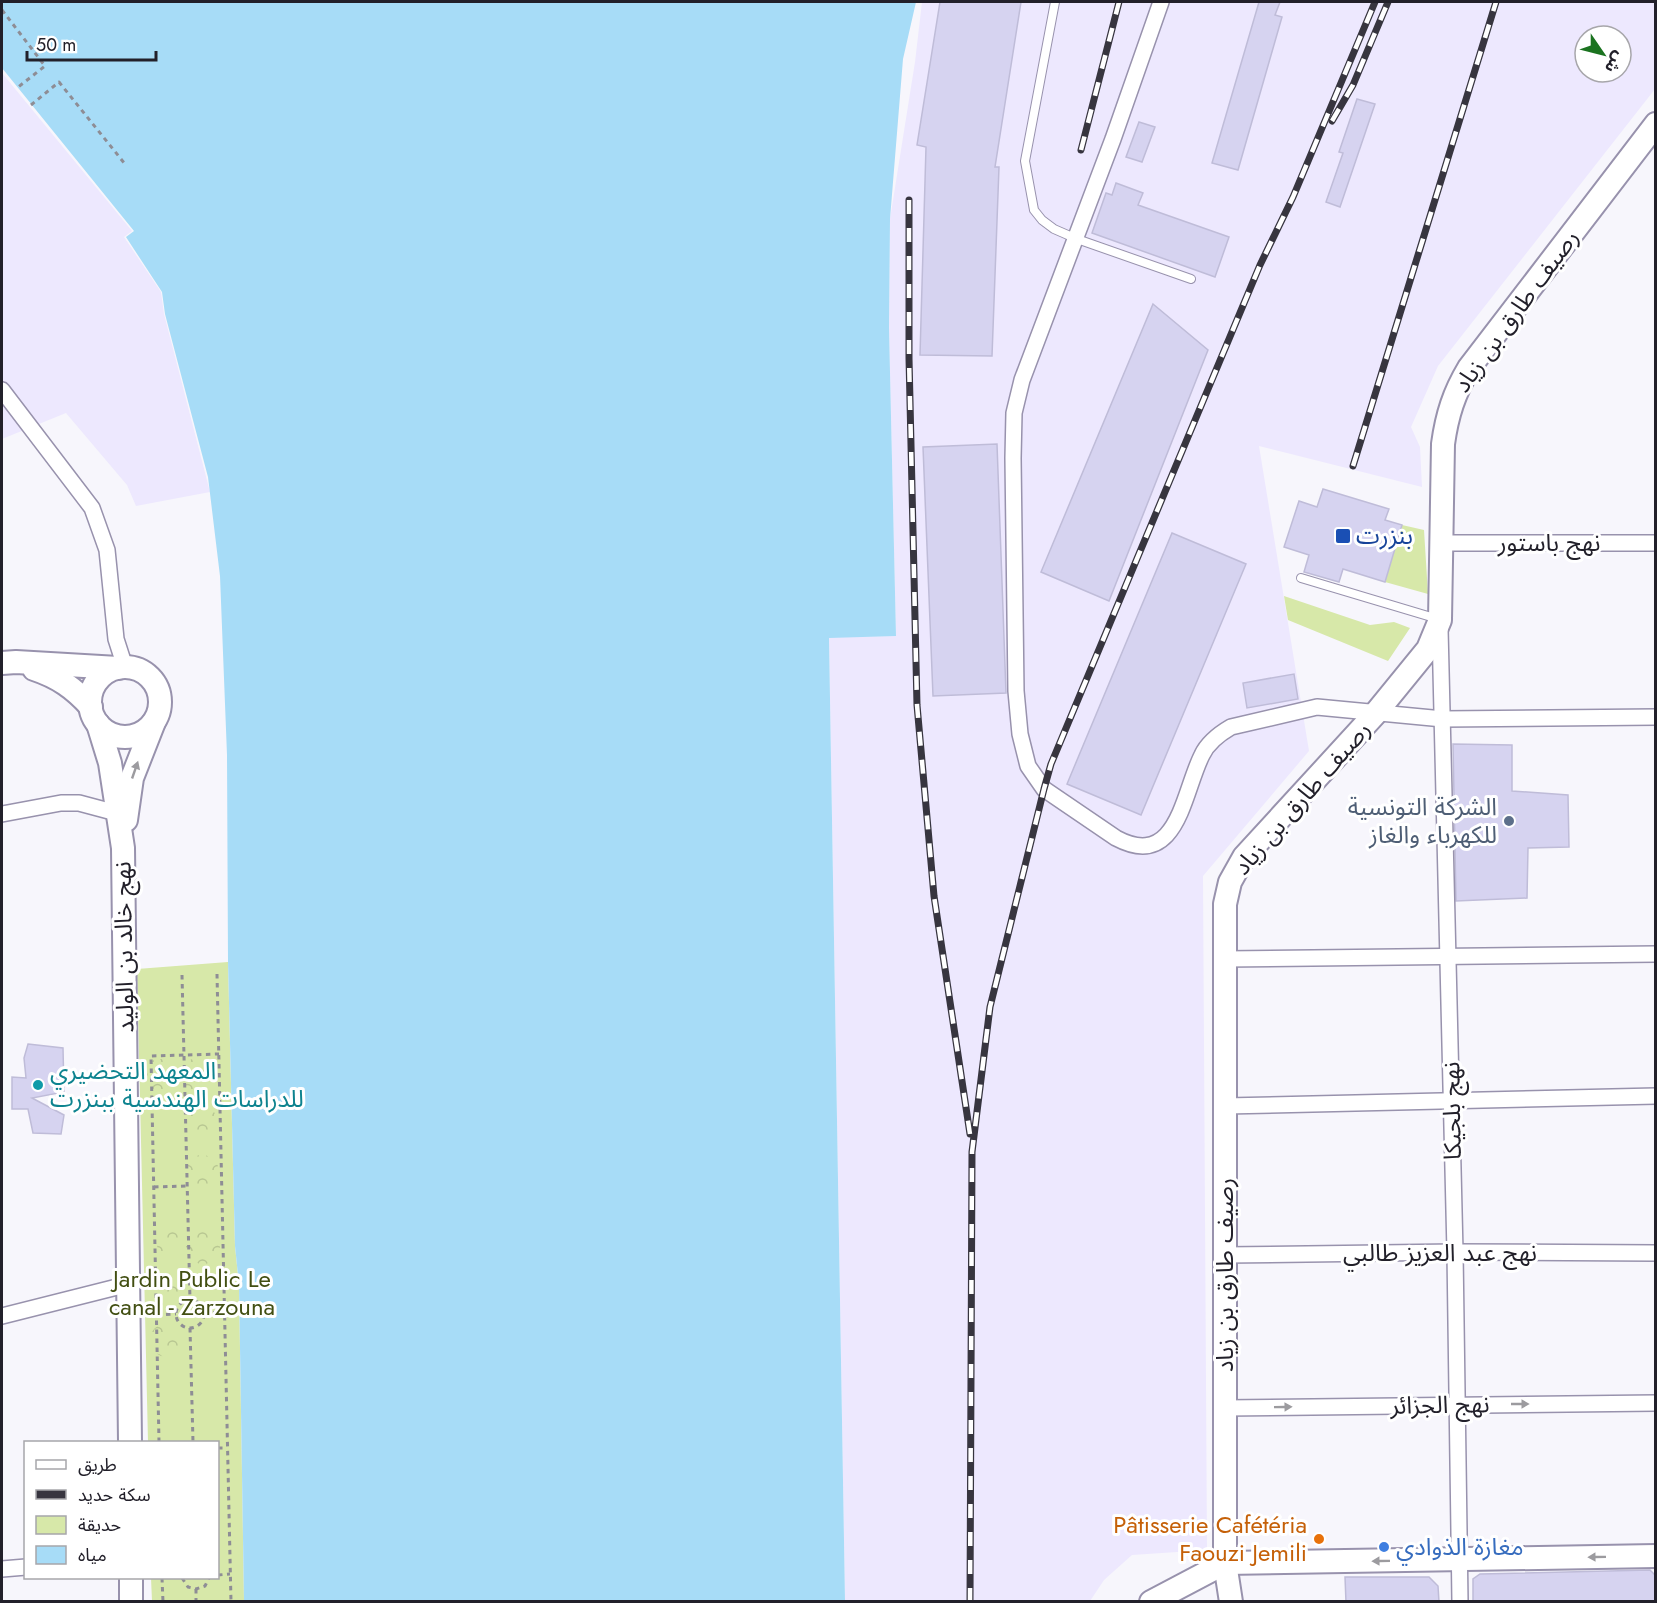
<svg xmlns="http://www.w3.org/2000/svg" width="1657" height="1603" viewBox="0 0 1657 1603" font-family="Jost,'Noto Sans Arabic',sans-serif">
	<defs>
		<pattern id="forest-crowns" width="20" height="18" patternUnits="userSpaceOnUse" patternTransform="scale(1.5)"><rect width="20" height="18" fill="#d7e8a9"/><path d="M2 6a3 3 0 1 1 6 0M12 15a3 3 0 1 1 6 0" fill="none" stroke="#b8c792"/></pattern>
	</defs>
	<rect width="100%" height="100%" fill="#f7f6fc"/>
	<!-- built -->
	<g fill="#ede8fe" fill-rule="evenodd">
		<path d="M922 2H1655V89L1438 366 1411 427 1420 447 1422 487 1259 446 1309 751 1203 876 1207 1550 1132 1555 1104 1580 1090 1601H845L829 637 896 636 889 328 890 219 915 62ZM1585 36H1621V72H1585Z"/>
		<polygon points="2,73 132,231 124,237 161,292 164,314 210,492 136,506 127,485 66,413 2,439"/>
	</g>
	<!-- green -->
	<g fill="#d7e8a9">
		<polygon points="1402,525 1424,530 1428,594 1385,582"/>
		<polygon points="1284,596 1370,625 1394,622 1410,628 1388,661 1288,620"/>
		<polygon points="228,962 235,1246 239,1285 244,1601 152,1601 151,1578 218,1578 218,1442 148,1442 137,969"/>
	</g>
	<!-- forest -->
	<g fill="url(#forest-crowns)">
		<circle cx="198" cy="1075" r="17"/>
		<circle cx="160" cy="1076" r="17"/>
		<circle cx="201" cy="1123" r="17"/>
		<circle cx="202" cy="1172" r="17"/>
		<circle cx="203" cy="1247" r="17"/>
		<circle cx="170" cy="1244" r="13"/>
		<circle cx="169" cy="1289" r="17"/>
		<circle cx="167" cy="1340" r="17"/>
	</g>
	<!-- water -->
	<polygon fill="#a7dcf7" points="2,2 916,2 903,59 890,219 889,328 896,636 829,638 845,1601 244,1601 239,1285 235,1246 228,962 227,755 220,576 208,477 165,314 162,292 126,237 134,231 2,68"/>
	<!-- building -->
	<g fill="#d6d3f0" stroke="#bfbcd8" stroke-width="1.5">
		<polygon points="940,2 1021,2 995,167 999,167 992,356 920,355 926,147 917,145"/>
		<polygon points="1259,2 1280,2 1275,15 1282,17 1238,170 1212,163"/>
		<polygon points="1357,99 1375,104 1340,207 1326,202 1343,153 1339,152"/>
		<polygon points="1139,122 1155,127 1142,162 1126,157"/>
		<polygon points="1116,183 1143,193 1138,205 1229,237 1215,277 1092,233 1106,193 1112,195"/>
		<polygon points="1153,304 1208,350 1109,601 1041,572"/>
		<polygon points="997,444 1006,693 933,696 923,447"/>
		<polygon points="1323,489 1389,509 1385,520 1402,525 1385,582 1343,569 1339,582 1304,572 1309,555 1284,547 1299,501 1317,507"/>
		<polygon points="1172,533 1246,564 1141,815 1067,784"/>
		<polygon points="1294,674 1298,699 1247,708 1243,683"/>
		<polygon points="1453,744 1512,745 1512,791 1568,795 1569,847 1528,848 1527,898 1456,901"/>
		<polygon points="28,1044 63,1048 64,1092 32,1098 64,1115 61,1134 33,1133 28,1109 12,1109 12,1077 26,1078 24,1058"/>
		<polygon points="1650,1570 1656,1576 1656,1602 1473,1602 1473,1579 1480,1574"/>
		<polygon points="1345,1577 1429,1577 1438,1586 1439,1602 1346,1602"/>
	</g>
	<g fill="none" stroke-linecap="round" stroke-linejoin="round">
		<!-- lane casing -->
		<g stroke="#9892ad" stroke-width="10">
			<g id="lane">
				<polyline points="1055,2 1025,161 1034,210 1042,220 1054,229 1077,239 1191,279"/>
				<polyline points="1301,578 1438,619"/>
			</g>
		</g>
		<!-- street casing -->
		<g stroke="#9892ad" stroke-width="18">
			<g id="street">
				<path d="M1161 2 1113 139 1022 380 1014 413 1013 458 1016 691 1020 734 1028 766 1044 789 1116 838C1178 871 1183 792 1202 755 1208 742 1219 734 1231 727L1317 707 1443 719 1656 717"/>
				<polyline points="2,390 92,508 107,550 116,639 125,667"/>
				<polyline points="1443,543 1656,543"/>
				<polyline points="1440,629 1455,1252 1460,1602"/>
				<polyline points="2,814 61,803 79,803 124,815"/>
				<polyline points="1225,959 1656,954"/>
				<polyline points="1225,1106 1656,1096"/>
				<polyline points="1225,1255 1455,1252 1656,1253"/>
				<polyline points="2,1316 129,1284"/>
				<polyline points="1225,1408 1656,1403"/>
				<polyline points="2,1569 26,1567"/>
			</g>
		</g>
		<!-- secondary casing -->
		<g stroke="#9892ad" stroke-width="26">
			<g id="secondary">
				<polyline points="2,663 16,662 118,668"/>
				<circle cx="125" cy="702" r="35"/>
				<path d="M34 669C58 677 74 688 91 707"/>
				<polyline points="98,724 110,763 123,848 130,1442"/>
				<polyline points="126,820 132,778 154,722"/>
				<polyline points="131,1578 131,1602"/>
				<polyline points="1151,1602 1225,1563 1656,1556"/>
				<path d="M1231 1602 1225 1563V904L1230 882 1244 857 1375 714 1428 649 1440 620 1443 444C1447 415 1454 393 1469 368L1656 124"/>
			</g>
		</g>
		<!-- path -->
		<g stroke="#8e8d95" stroke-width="3" stroke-dasharray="4.5 4.5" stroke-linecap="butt">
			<polyline points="2,10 45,66 17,88"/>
			<polyline points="31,105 59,82 125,164"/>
			<polyline points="217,974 231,1602"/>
			<polyline points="182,975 190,1300"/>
			<polyline points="154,1187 187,1186"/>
			<circle cx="190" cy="1314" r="14"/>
			<polyline points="204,1313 224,1312"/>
			<polyline points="157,1315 176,1314"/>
			<polyline points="190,1328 193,1442"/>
			<polyline points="159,1442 151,1056 219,1054"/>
			<polyline points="218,1448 227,1448"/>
			<polyline points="218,1575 230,1574"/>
			<polyline points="162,1578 163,1602"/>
			<polyline points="182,1578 188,1587 196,1589 205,1586 209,1578"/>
			<polyline points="196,1589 196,1602"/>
		</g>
		<!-- lane -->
		<use href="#lane" stroke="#fff" stroke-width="8"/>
		<!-- street -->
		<use href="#street" stroke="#fff" stroke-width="15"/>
		<!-- secondary -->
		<use href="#secondary" stroke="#fff" stroke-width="22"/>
		<!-- rail casing -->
		<g stroke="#37353f" stroke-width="7">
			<g id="rail">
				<polyline points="1332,121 1353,85 1388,2"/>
				<polyline points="1081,150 1119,2"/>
				<polyline points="909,200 909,358 917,705 934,896 970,1134"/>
				<polyline points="1353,466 1496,2"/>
				<polyline points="970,1602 972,1152 990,1007 1044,789 1051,764 1260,265 1293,197 1375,2"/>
			</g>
		</g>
		<!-- rail -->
		<use href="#rail" stroke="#fff" stroke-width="4.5" stroke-dasharray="14" stroke-linecap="butt"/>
	</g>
	<!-- one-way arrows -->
	<defs><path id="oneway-solid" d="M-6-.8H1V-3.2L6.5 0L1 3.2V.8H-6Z" transform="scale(1.5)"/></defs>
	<g fill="#9c9b9f">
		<use href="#oneway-solid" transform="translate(135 770) rotate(-71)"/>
		<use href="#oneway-solid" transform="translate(1520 1404)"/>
		<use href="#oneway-solid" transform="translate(1283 1407) rotate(-1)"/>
		<use href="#oneway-solid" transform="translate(1597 1557) rotate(179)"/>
		<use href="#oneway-solid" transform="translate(1381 1561) rotate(179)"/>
	</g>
	<!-- markers -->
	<rect fill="#1a4fb4" stroke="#fff" stroke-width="2" x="1335" y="528" width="16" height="16" rx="3"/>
	<circle fill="#5c6f8a" stroke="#fff" stroke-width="2" cx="1509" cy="821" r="6"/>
	<circle fill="#0f9aa8" stroke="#fff" stroke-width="2" cx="38" cy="1085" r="6"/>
	<circle fill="#e8710a" stroke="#fff" stroke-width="2" cx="1319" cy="1539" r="6"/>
	<circle fill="#3f7fe0" stroke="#fff" stroke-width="2" cx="1384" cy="1547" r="6"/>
	<g text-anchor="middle" stroke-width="6" stroke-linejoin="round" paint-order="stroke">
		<!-- street labels -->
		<g font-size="24" fill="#22202a" stroke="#fff">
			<text transform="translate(1516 311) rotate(-54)" y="8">رصيف طارق بن زياد</text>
			<text x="1549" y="551">نهج باستور</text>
			<text transform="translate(1302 798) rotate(-49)" y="8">رصيف طارق بن زياد</text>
			<text transform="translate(124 947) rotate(-91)" y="8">نهج خالد بن الوليد</text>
			<text transform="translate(1452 1111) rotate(-91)" y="8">نهج بلجيكا</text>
			<text x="1440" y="1261">نهج عبد العزيز طالبي</text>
			<text transform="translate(1225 1275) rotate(-90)" y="8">رصيف طارق بن زياد</text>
			<text transform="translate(1440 1405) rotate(-1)" y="8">نهج الجزائر</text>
		</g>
		<!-- transit labels -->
		<g font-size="24" fill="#164399" stroke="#fff" text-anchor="start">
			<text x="1356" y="544">بنزرت</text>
		</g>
		<!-- service labels -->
		<g font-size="24" fill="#4e5e75" stroke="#fff" text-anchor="end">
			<text x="1497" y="815">الشركة التونسية<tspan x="1497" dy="28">للكهرباء والغاز</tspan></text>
		</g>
		<!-- culture labels -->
		<g font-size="24" fill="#0d838f" stroke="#fff" text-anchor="start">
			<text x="50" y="1079">المعهد التحضيري<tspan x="50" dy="28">للدراسات الهندسية ببنزرت</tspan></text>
		</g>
		<!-- park labels -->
		<g font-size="24" fill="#424f12" stroke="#fff">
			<text x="192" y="1287">Jardin Public Le<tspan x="192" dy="28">canal - Zarzouna</tspan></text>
		</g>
		<!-- food labels -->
		<g font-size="24" fill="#c56008" stroke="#fff" text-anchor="end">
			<text x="1307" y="1533">Pâtisserie Cafétéria<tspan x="1307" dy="28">Faouzi Jemili</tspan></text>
		</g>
		<!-- shop labels -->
		<g font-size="24" fill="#366cbe" stroke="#fff" text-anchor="start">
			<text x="1396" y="1555">مغازة الذوادي</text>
		</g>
	</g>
	<!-- border -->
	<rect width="1657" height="1603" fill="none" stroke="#22202a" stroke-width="6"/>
	<!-- legend -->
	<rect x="24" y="1441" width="195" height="138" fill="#ffffff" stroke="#a7a6aa" stroke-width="1.5"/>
	<rect x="36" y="1460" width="30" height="9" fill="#ffffff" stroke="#a7a6aa" stroke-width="1.5"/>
	<text x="78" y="1471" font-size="18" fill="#22202a">طريق</text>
	<rect x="36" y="1490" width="30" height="9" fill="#37353f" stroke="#a7a6aa" stroke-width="1.5"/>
	<text x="78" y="1501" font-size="18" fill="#22202a">سكة حديد</text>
	<rect x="36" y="1516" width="30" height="18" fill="#d7e8a9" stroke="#a7a6aa" stroke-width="1.5"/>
	<text x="78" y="1531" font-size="18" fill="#22202a">حديقة</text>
	<rect x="36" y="1546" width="30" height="18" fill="#a7dcf7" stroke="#a7a6aa" stroke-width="1.5"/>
	<text x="78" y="1561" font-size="18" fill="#22202a">مياه</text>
	<!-- north arrow -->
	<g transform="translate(1603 54) rotate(125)"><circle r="28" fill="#ffffff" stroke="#a7a6aa" stroke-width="1.5"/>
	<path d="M0-4.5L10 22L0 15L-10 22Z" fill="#1b7320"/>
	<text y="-9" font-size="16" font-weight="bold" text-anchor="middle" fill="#22202a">ش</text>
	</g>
	<!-- scale -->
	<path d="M27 51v9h129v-9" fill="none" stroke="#22202a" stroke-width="3"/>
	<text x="36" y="51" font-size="18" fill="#22202a" stroke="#ffffff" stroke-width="4.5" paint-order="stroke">50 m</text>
</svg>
